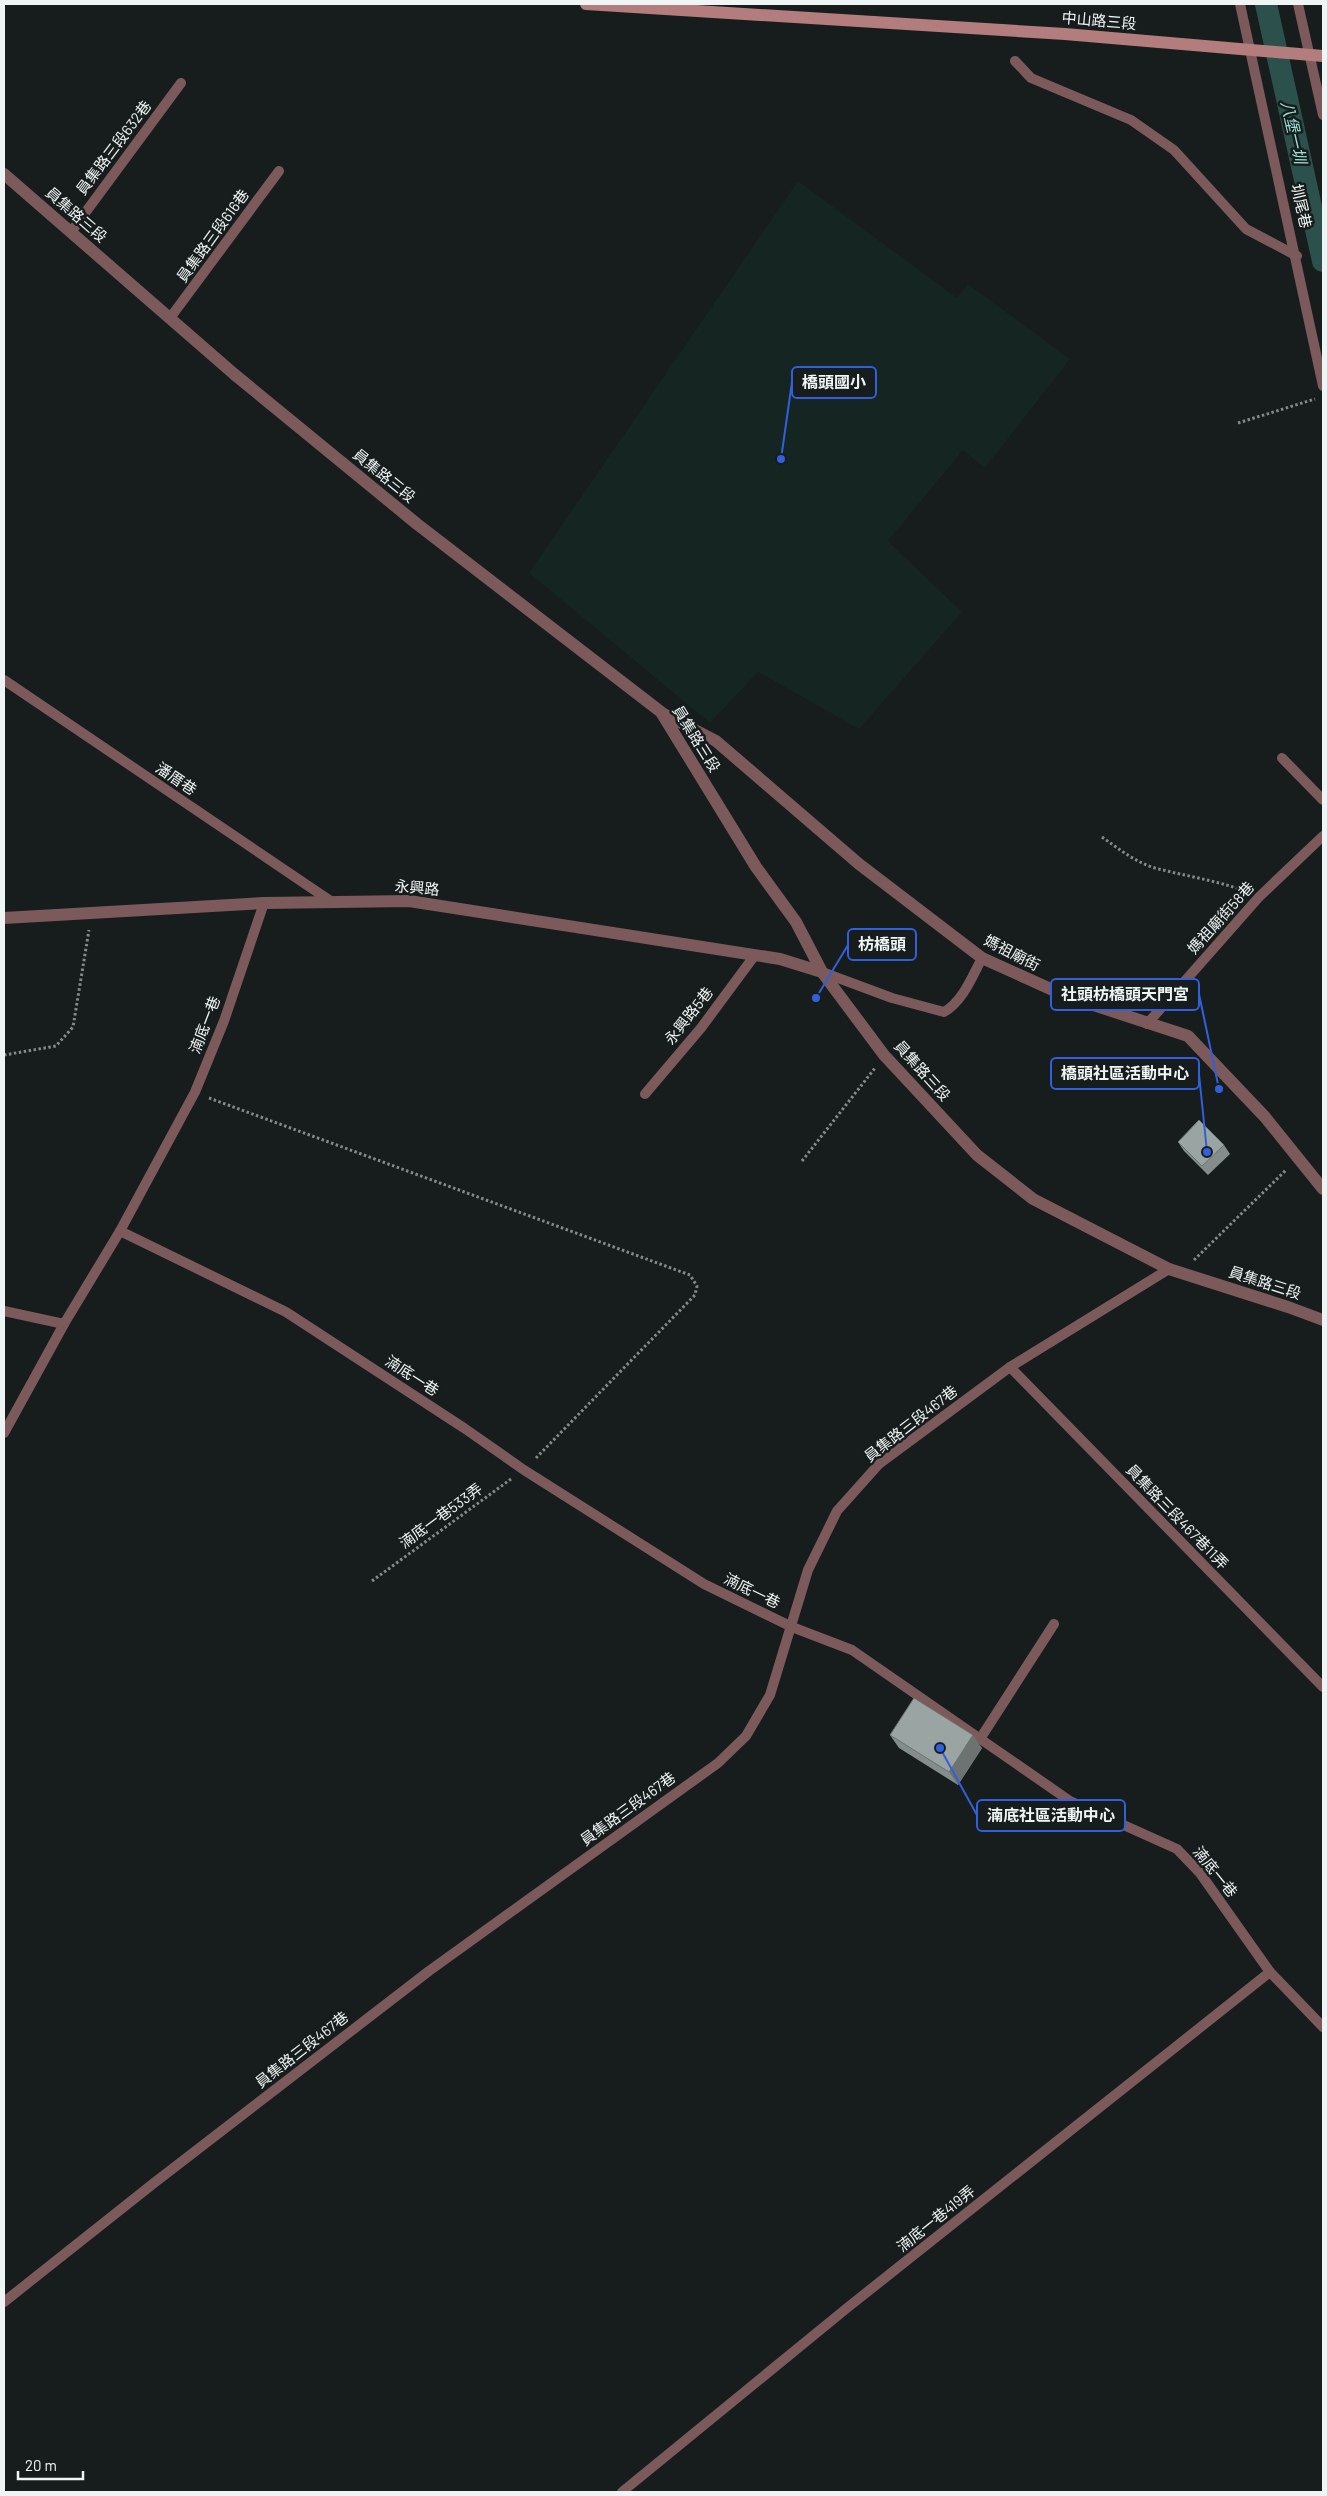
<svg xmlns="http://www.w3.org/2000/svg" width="1327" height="2496" viewBox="0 0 1327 2496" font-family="Barlow,'Noto Sans TC',sans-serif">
	<rect width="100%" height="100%" fill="#161d1c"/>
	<!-- built -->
	<polygon fill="#152522" points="798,181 957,298 968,284 1070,359 985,468 963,450 888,541 962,612 859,729 758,672 710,723 529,573"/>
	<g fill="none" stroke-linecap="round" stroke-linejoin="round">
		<!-- canal -->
		<polyline stroke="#2c504c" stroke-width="22" points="1266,4 1323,261"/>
		<!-- path -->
		<g stroke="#848a89" stroke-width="3" stroke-dasharray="2.5 2.5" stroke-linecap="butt">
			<polyline points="1238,423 1315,399"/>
			<path d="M1102 837C1119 849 1135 862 1155 868 1185 876 1215 880 1245 891"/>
			<polyline points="4,1055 56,1046 73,1027 89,930"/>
			<polyline points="209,1098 690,1275 697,1286 695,1295 535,1459"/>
			<polyline points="802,1161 875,1068"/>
			<polyline points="1194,1260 1286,1170"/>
			<polyline points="372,1581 511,1479"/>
		</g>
		<!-- service -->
		<g stroke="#7c595a" stroke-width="10">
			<polyline points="1240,4 1323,386"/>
			<polyline points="1298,4 1323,115"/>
			<polyline points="1015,61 1031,78 1131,120 1174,150 1246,229 1297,256"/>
			<polyline points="71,232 181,83"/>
			<polyline points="170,318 279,171"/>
			<polyline points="4,680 332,902"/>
			<polyline points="1282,758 1323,800"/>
			<path d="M822 972 892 998 944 1012C963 1001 972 977 982 958"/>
			<polyline points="1147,1024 1259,897 1323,836"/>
			<polyline points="645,1094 701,1028 755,955"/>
			<polyline points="120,1231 286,1312 464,1428 524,1470 704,1584 792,1627 852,1650 1070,1801 1177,1849 1200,1873 1270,1972 1323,2027"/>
			<polyline points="4,1311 64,1324"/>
			<polyline points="1010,1367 1323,1687"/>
			<polyline points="4,1433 64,1324 120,1231 195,1092 224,1021 264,903"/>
			<polyline points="980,1739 1054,1624"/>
			<polyline points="4,2302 154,2183 429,1971 718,1763 746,1736 770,1695 808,1570 837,1511 879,1464 1010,1367 1169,1269"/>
			<polyline points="622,2492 847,2308 1270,1972"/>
		</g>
		<!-- minor -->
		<g stroke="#7c595a" stroke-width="12">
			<polyline points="4,174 234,374 417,524 661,712 756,867 796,922 822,972"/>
			<polyline points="662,713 716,741 859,864 982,958 1066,996 1188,1036 1265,1117 1323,1189"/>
		</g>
		<!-- tertiary -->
		<polyline stroke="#7c595a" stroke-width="12" points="4,918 264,903 409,901 780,959 822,972 884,1055 977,1155 1033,1199 1169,1269 1288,1307 1323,1320"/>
		<!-- secondary -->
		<polyline stroke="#b37c7d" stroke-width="12" points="586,4 1065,34 1323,56"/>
	</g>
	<!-- wall -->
	<g fill="#848d8b">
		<polygon points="1178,1142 1224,1145 1230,1154 1208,1175 1184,1151"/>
		<polygon points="890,1735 982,1748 958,1785 899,1748"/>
	</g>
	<!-- shaded-wall -->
	<polygon fill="#6c7371" points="973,1735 982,1748 958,1785 949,1772"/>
	<!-- building -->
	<g fill="#9aa4a2" stroke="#6c7371">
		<polygon points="1199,1120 1224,1145 1202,1166 1178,1142"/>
		<polygon points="914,1698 973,1735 949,1772 890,1735"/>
	</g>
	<g text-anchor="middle" stroke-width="5" stroke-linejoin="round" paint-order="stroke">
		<!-- street labels -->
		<g font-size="15" fill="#eff5f4" stroke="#161d1c">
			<text transform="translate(1099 21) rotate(5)" y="5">中山路三段</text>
			<text transform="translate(114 148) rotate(-53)" y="5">員集路三段632巷</text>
			<text transform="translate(1301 206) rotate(77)" y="5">圳尾巷</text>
			<text transform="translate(76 215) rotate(41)" y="5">員集路三段</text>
			<text transform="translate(213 236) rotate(-54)" y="5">員集路三段616巷</text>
			<text transform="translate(384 476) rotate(39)" y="5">員集路三段</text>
			<text transform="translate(696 739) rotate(58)" y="5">員集路三段</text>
			<text transform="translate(176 779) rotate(34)" y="5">潘厝巷</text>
			<text transform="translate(417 888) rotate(5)" y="5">永興路</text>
			<text transform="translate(1221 918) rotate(-48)" y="5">媽祖廟街58巷</text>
			<text transform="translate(1012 953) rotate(27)" y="5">媽祖廟街</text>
			<text transform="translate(689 1016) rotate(-52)" y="5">永興路5巷</text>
			<text transform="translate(205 1025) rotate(-69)" y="5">湳底一巷</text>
			<text transform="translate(922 1071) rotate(48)" y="5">員集路三段</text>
			<text transform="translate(1265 1283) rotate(18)" y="5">員集路三段</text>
			<text transform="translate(412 1376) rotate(33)" y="5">湳底一巷</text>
			<text transform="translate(911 1424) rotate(-38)" y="5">員集路三段467巷</text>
			<text transform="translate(441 1516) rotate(-36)" y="5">湳底一巷533弄</text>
			<text transform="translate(1177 1517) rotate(46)" y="5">員集路三段467巷11弄</text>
			<text transform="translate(752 1591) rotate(26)" y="5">湳底一巷</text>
			<text transform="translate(628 1809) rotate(-36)" y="5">員集路三段467巷</text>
			<text transform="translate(1215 1872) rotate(51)" y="5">湳底一巷</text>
			<text transform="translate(302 2050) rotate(-38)" y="5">員集路三段467巷</text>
			<text transform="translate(936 2219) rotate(-39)" y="5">湳底一巷419弄</text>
		</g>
		<!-- water labels -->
		<g font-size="16" font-style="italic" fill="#98e0d6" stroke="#161d1c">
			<text transform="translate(1294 132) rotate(77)" y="6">八堡一圳</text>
		</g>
	</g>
	<!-- callouts -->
	<path fill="none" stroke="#325fdb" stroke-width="2" d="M781 459L792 382M816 998L848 945M1219 1089L1199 994M1207 1152L1199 1074M940 1748L977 1815"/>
	<g fill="#325fdb" stroke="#161d1c" stroke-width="2">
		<circle cx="781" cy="459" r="5"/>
		<circle cx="816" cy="998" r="5"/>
		<circle cx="1219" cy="1089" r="5"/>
		<circle cx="1207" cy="1152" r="5"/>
		<circle cx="940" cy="1748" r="5"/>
	</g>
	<g fill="#161d1c" stroke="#325fdb" stroke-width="2">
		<rect x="792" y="367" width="84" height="31" rx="5"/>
		<rect x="848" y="929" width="68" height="31" rx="5"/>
		<rect x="1051" y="979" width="148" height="31" rx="5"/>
		<rect x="1051" y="1058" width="148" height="31" rx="5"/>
		<rect x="977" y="1800" width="148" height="31" rx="5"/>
	</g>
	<g font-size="16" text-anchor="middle" font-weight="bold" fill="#eff5f4">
		<text x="834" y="388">橋頭國小</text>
		<text x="882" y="950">枋橋頭</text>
		<text x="1125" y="1000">社頭枋橋頭天門宮</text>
		<text x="1125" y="1079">橋頭社區活動中心</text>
		<text x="1051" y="1821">湳底社區活動中心</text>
	</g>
	<!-- border -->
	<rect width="1327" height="2496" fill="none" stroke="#eff5f4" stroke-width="10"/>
	<!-- scale -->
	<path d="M18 2471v8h65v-8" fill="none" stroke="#eff5f4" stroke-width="2.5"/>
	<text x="25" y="2471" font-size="15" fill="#eff5f4" stroke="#161d1c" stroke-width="4" paint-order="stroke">20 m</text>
</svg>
